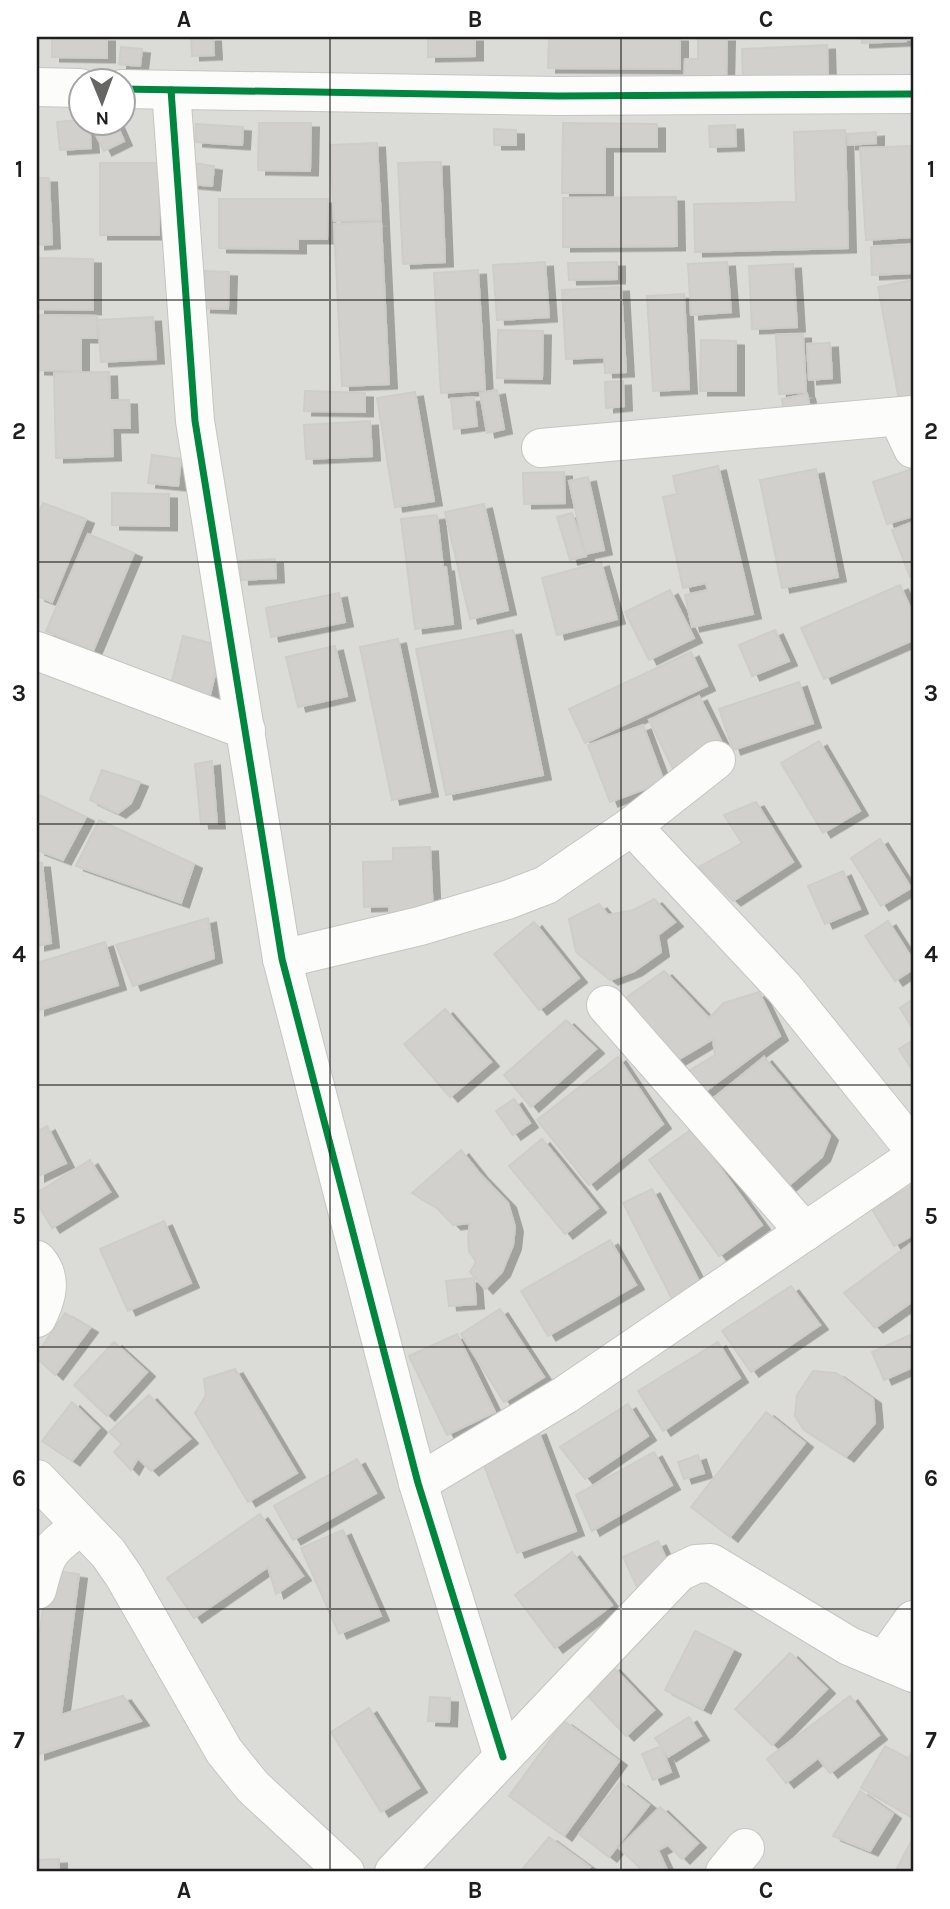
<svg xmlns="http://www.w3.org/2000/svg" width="950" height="1909" viewBox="0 0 950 1909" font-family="Karla,sans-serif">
	<defs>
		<filter id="shadow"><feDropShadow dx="8" dy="4.5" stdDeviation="0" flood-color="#0004"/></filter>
	</defs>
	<rect width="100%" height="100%" fill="#ecece7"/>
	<!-- residential -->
	<path fill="#dbdbd8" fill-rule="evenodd" d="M37 37H913V1872H37ZM80 80H122V122H80Z"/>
	<!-- building -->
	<g fill="#d1d0cc" stroke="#cfcdc8" stroke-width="2" filter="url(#shadow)">
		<polygon points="52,37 107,37 107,58 52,57"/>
		<polygon points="191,37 213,37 214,55 192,56"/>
		<polygon points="428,37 475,37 475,56 428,57"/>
		<polygon points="549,37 680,37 680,69 548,68"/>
		<polygon points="698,37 727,37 726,81 684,81 685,59 698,59"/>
		<polygon points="862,37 906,37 906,41 862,43"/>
		<polygon points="827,45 828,77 743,81 742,49"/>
		<polygon points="121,47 142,49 140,66 119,64"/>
		<polygon points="80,120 80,122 89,122 91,148 60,150 57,122"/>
		<polygon points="116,123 124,141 104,151 95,133"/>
		<polygon points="259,123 311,123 310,171 258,170"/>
		<polygon points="563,123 657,124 657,147 605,147 605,193 562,193"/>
		<polygon points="196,124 243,127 242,145 195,142"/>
		<polygon points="735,125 736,146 710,147 709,126"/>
		<polygon points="494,129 516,130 516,145 494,145"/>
		<polygon points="845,130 848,248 695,252 694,204 796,202 794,132"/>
		<polygon points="876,132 876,143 848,145 847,134"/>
		<polygon points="377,143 381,220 334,221 330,145"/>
		<polygon points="910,146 913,237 866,240 860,148"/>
		<polygon points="441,162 445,262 403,264 398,163"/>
		<rect x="100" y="163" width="59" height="72"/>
		<polygon points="194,163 214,166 212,186 191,184"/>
		<polygon points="37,178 49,178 52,244 37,245"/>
		<polygon points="676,197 677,246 563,247 563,198"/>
		<polygon points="219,199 328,199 327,239 298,239 298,249 219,248"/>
		<polygon points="381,222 389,384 342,386 334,224"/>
		<polygon points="913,245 913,273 872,275 871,247"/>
		<polygon points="37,258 93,259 93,310 37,309"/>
		<polygon points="545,262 549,317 497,320 493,265"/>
		<polygon points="617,262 617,279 569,280 568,263"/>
		<polygon points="727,262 731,312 691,315 688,264"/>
		<polygon points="793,264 797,327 752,329 749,266"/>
		<polygon points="478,270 485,390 441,393 434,273"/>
		<polygon points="205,271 229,272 228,309 203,308"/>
		<polygon points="913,280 913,402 900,405 878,287"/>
		<polygon points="621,287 626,372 605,373 604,357 566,359 562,290"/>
		<polygon points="684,294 689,389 653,391 647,296"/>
		<polygon points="37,315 97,316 97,338 81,338 81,371 37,370"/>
		<polygon points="153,317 156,359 101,362 98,320"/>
		<polygon points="498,330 543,331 542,379 497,378"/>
		<polygon points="803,334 806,392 779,394 776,335"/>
		<polygon points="701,340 736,341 736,391 700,391"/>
		<polygon points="830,343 832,378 809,380 807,344"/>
		<polygon points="109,372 110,400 129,400 130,428 112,428 113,456 56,458 54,373"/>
		<polygon points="623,381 624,406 606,408 605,382"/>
		<polygon points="497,390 504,429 487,433 480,393"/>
		<polygon points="305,391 365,393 365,412 304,411"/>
		<polygon points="415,392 434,501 395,507 377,398"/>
		<polygon points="807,394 810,408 784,413 782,399"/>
		<polygon points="474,397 477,426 454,429 451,399"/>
		<polygon points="370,421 372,456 306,459 304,425"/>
		<polygon points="152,455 181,459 178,486 148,483"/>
		<polygon points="718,466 753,614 692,627 685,595 708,590 706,583 683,588 663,497 677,494 673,476"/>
		<polygon points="816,469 838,577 782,588 760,480"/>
		<polygon points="913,469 913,516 887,524 873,482"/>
		<polygon points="564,472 565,503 524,504 523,473"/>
		<polygon points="588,477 604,550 585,554 569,481"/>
		<polygon points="112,493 169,494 169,526 112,525"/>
		<polygon points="43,503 86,519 52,602 37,596 37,517"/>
		<polygon points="484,504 508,610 470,619 445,512"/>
		<polygon points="572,513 586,556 570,560 557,517"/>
		<polygon points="437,515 443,567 446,567 453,624 415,629 401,519"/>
		<polygon points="913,522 913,576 910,577 892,530"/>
		<polygon points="88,534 134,553 93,651 46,631"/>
		<polygon points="275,559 276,578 241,580 240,561"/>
		<polygon points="601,562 617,619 557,635 542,578"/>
		<polygon points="900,585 913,614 913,640 824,679 801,628"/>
		<polygon points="670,590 694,638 649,660 625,612"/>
		<polygon points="339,593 345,622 271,637 266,608"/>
		<polygon points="513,630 543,775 446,795 416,649"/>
		<polygon points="775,630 789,661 752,676 739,645"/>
		<polygon points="183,636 222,646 208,703 169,693"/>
		<polygon points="398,639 430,792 392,800 360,647"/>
		<polygon points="335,646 347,696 298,707 286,657"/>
		<polygon points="691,652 707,686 585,743 569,709"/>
		<polygon points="799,682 813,723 733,750 719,709"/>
		<polygon points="699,696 726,751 676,775 649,720"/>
		<polygon points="643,725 664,782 610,802 588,745"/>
		<polygon points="819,741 860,811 823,833 781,763"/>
		<polygon points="212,761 217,824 201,824 195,764"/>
		<polygon points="102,770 140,782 131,803 118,813 90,800"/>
		<polygon points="37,794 86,817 63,860 37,850"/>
		<polygon points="756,802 793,862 733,901 699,867 742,843 724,815"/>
		<polygon points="99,820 194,864 181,903 76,866"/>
		<polygon points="880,839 911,888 881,906 851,858"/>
		<polygon points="430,847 433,915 389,916 389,906 364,907 363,862 393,861 393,848"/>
		<polygon points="37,863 42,863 51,943 37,946"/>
		<polygon points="843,871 860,909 825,924 808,886"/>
		<polygon points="654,899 675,922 658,935 661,952 634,971 610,980 576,952 569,919 599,904 608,915 634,910"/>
		<polygon points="208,918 214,958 133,986 116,945"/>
		<polygon points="888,921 913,960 913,969 895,981 865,936"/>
		<polygon points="534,922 579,978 539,1010 494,954"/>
		<polygon points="105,942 118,985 37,1011 37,963"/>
		<polygon points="664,971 709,1018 724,1003 759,992 780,1036 703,1093 684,1074 715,1055 713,1039 676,1061 620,1002"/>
		<polygon points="913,999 913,1029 900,1008"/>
		<polygon points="445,1009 491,1062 450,1097 404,1044"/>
		<polygon points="566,1020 596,1049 531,1107 504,1075"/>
		<polygon points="913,1040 913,1071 899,1049"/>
		<polygon points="618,1057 663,1124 589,1185 537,1120"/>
		<polygon points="764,1057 830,1136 822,1157 788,1186 714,1098"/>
		<polygon points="514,1099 530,1123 513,1135 496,1111"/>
		<polygon points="47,1126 66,1163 37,1177 37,1132"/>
		<polygon points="692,1129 762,1225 719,1256 649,1160"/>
		<polygon points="542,1139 598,1208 565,1234 509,1166"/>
		<polygon points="461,1150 481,1175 508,1203 515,1227 513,1245 502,1272 485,1289 470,1272 476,1262 469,1251 468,1237 470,1223 453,1225 437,1208 412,1193"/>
		<polygon points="90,1160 110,1192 52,1228 37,1203 37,1193"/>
		<polygon points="913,1185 913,1235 894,1246 872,1209"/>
		<polygon points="652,1189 705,1293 676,1307 623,1203"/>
		<polygon points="164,1221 191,1283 128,1311 100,1249"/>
		<polygon points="610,1240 636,1285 548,1336 521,1291"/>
		<polygon points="913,1242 913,1301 875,1328 844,1293"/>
		<polygon points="474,1278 476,1304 449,1306 446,1281"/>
		<polygon points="791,1286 820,1325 751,1372 722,1331"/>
		<polygon points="500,1309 544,1377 504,1402 461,1334"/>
		<polygon points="65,1313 90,1328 55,1375 37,1358 37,1354"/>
		<polygon points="457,1334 495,1412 447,1435 409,1356"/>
		<polygon points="910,1335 913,1342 913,1367 884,1380 872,1352"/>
		<polygon points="114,1342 147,1372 107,1416 74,1385"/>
		<polygon points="718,1342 740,1378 663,1431 638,1391"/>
		<polygon points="235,1369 297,1473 248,1502 195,1413 206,1395 204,1379"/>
		<polygon points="813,1371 836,1373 873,1399 875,1423 846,1457 804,1430 795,1416 797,1395"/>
		<polygon points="149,1395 190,1439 151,1471 138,1458 131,1470 114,1452 122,1444 109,1432"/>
		<polygon points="72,1402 99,1428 72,1461 42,1441"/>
		<polygon points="628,1404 648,1436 585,1479 560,1447"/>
		<polygon points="766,1412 805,1443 730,1537 691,1507"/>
		<polygon points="538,1430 576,1531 517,1553 479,1452"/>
		<polygon points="654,1452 672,1485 592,1531 576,1495"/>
		<polygon points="698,1455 704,1473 684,1479 678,1462"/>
		<polygon points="357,1459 376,1493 293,1540 274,1506"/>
		<polygon points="260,1514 303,1576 276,1594 268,1567 194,1618 167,1578"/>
		<polygon points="343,1530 381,1616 339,1634 301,1548"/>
		<polygon points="658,1541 673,1574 639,1591 623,1557"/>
		<polygon points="572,1552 612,1605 555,1648 515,1595"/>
		<polygon points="48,1570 79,1574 61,1715 123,1696 141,1721 37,1755 37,1653"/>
		<polygon points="695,1631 733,1650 703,1709 665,1690"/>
		<polygon points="790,1653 827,1689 772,1745 735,1709"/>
		<polygon points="612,1666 654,1710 626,1736 584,1692"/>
		<polygon points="850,1696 879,1735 830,1773 818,1758 786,1783 767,1759"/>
		<polygon points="430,1697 450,1698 449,1722 428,1721"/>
		<polygon points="369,1708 419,1788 381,1812 331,1732"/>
		<polygon points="689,1717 701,1736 668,1757 655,1738"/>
		<polygon points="564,1721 619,1761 564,1836 509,1796"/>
		<polygon points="661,1746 671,1772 653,1780 642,1754"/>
		<polygon points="885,1746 908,1759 913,1750 912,1817 861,1788"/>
		<polygon points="620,1782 649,1805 609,1857 579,1834"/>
		<polygon points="860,1791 893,1814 870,1851 833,1836"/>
		<polygon points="660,1807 698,1843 682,1859 668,1845 658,1850 667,1870 664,1872 644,1872 619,1848"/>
		<polygon points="549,1837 590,1867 586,1872 520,1872"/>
		<polygon points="913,1838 913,1872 895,1872"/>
		<polygon points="59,1859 59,1872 37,1872 37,1860"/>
	</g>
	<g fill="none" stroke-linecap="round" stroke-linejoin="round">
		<!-- minor casing -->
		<g stroke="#c5c5c3" stroke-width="40">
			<g id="minor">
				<polyline points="37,87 80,88"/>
				<polyline points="122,89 559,96 913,94"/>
				<polyline points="171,90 195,421 282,959 418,1483 503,1757"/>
				<polyline points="898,417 913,449"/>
				<polyline points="541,448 913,415"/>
				<polyline points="37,651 246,730"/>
				<polyline points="632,826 784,988 913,1148"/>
				<polyline points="282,959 420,926 507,900 546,885 632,826 716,760"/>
				<polyline points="606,1005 805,1232"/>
				<path d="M37 1260C53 1278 47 1298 37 1318"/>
				<polyline points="37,1479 108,1553 124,1576 224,1751 253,1787 345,1872"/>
				<polyline points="418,1483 565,1395 913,1158"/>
				<path d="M37 1590C47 1550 48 1551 80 1526"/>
				<polyline points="884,1661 913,1620"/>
				<polyline points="394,1872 679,1572 696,1564 711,1563 849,1646 913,1673"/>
				<polyline points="725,1872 745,1848"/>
			</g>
		</g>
		<!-- minor -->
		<use href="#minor" stroke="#fcfcfb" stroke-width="38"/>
		<!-- cycleway casing -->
		<g stroke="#fff" stroke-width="11">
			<g id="cycleway">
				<polyline points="122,89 559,96 913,94"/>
				<polyline points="171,90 195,421 282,959 418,1483 503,1757"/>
			</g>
		</g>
		<!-- cycleway -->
		<use href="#cycleway" stroke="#00873e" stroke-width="7"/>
	</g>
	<!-- grid -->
	<path fill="none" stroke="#1e1e1e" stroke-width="2" stroke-opacity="0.55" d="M330 37V1872M621 37V1872M37 300H913M37 562H913M37 824H913M37 1085H913M37 1347H913M37 1609H913"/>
	<!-- border -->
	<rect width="950" height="1909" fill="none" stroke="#ffffff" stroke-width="77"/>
	<!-- north arrow -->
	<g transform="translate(102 102) rotate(179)"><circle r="33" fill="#ffffff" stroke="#a5a5a5" stroke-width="2"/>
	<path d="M0-5L12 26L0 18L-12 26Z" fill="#666664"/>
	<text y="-10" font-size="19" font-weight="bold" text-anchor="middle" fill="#1e1e1e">N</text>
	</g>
	<rect x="38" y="38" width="874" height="1832" fill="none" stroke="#1e1e1e" stroke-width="2.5"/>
	<g font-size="23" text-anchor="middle" font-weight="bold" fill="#1e1e1e">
		<text x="184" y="27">A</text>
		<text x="475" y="27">B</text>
		<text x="766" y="27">C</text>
		<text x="19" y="177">1</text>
		<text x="931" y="177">1</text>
		<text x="19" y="439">2</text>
		<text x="931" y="439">2</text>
		<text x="19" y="701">3</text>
		<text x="931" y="701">3</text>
		<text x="19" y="962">4</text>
		<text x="931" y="962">4</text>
		<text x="19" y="1224">5</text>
		<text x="931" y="1224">5</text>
		<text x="19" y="1486">6</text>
		<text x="931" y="1486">6</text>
		<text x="19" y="1748">7</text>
		<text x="931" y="1748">7</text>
		<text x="184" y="1898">A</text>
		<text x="475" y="1898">B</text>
		<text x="766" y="1898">C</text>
	</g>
</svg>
